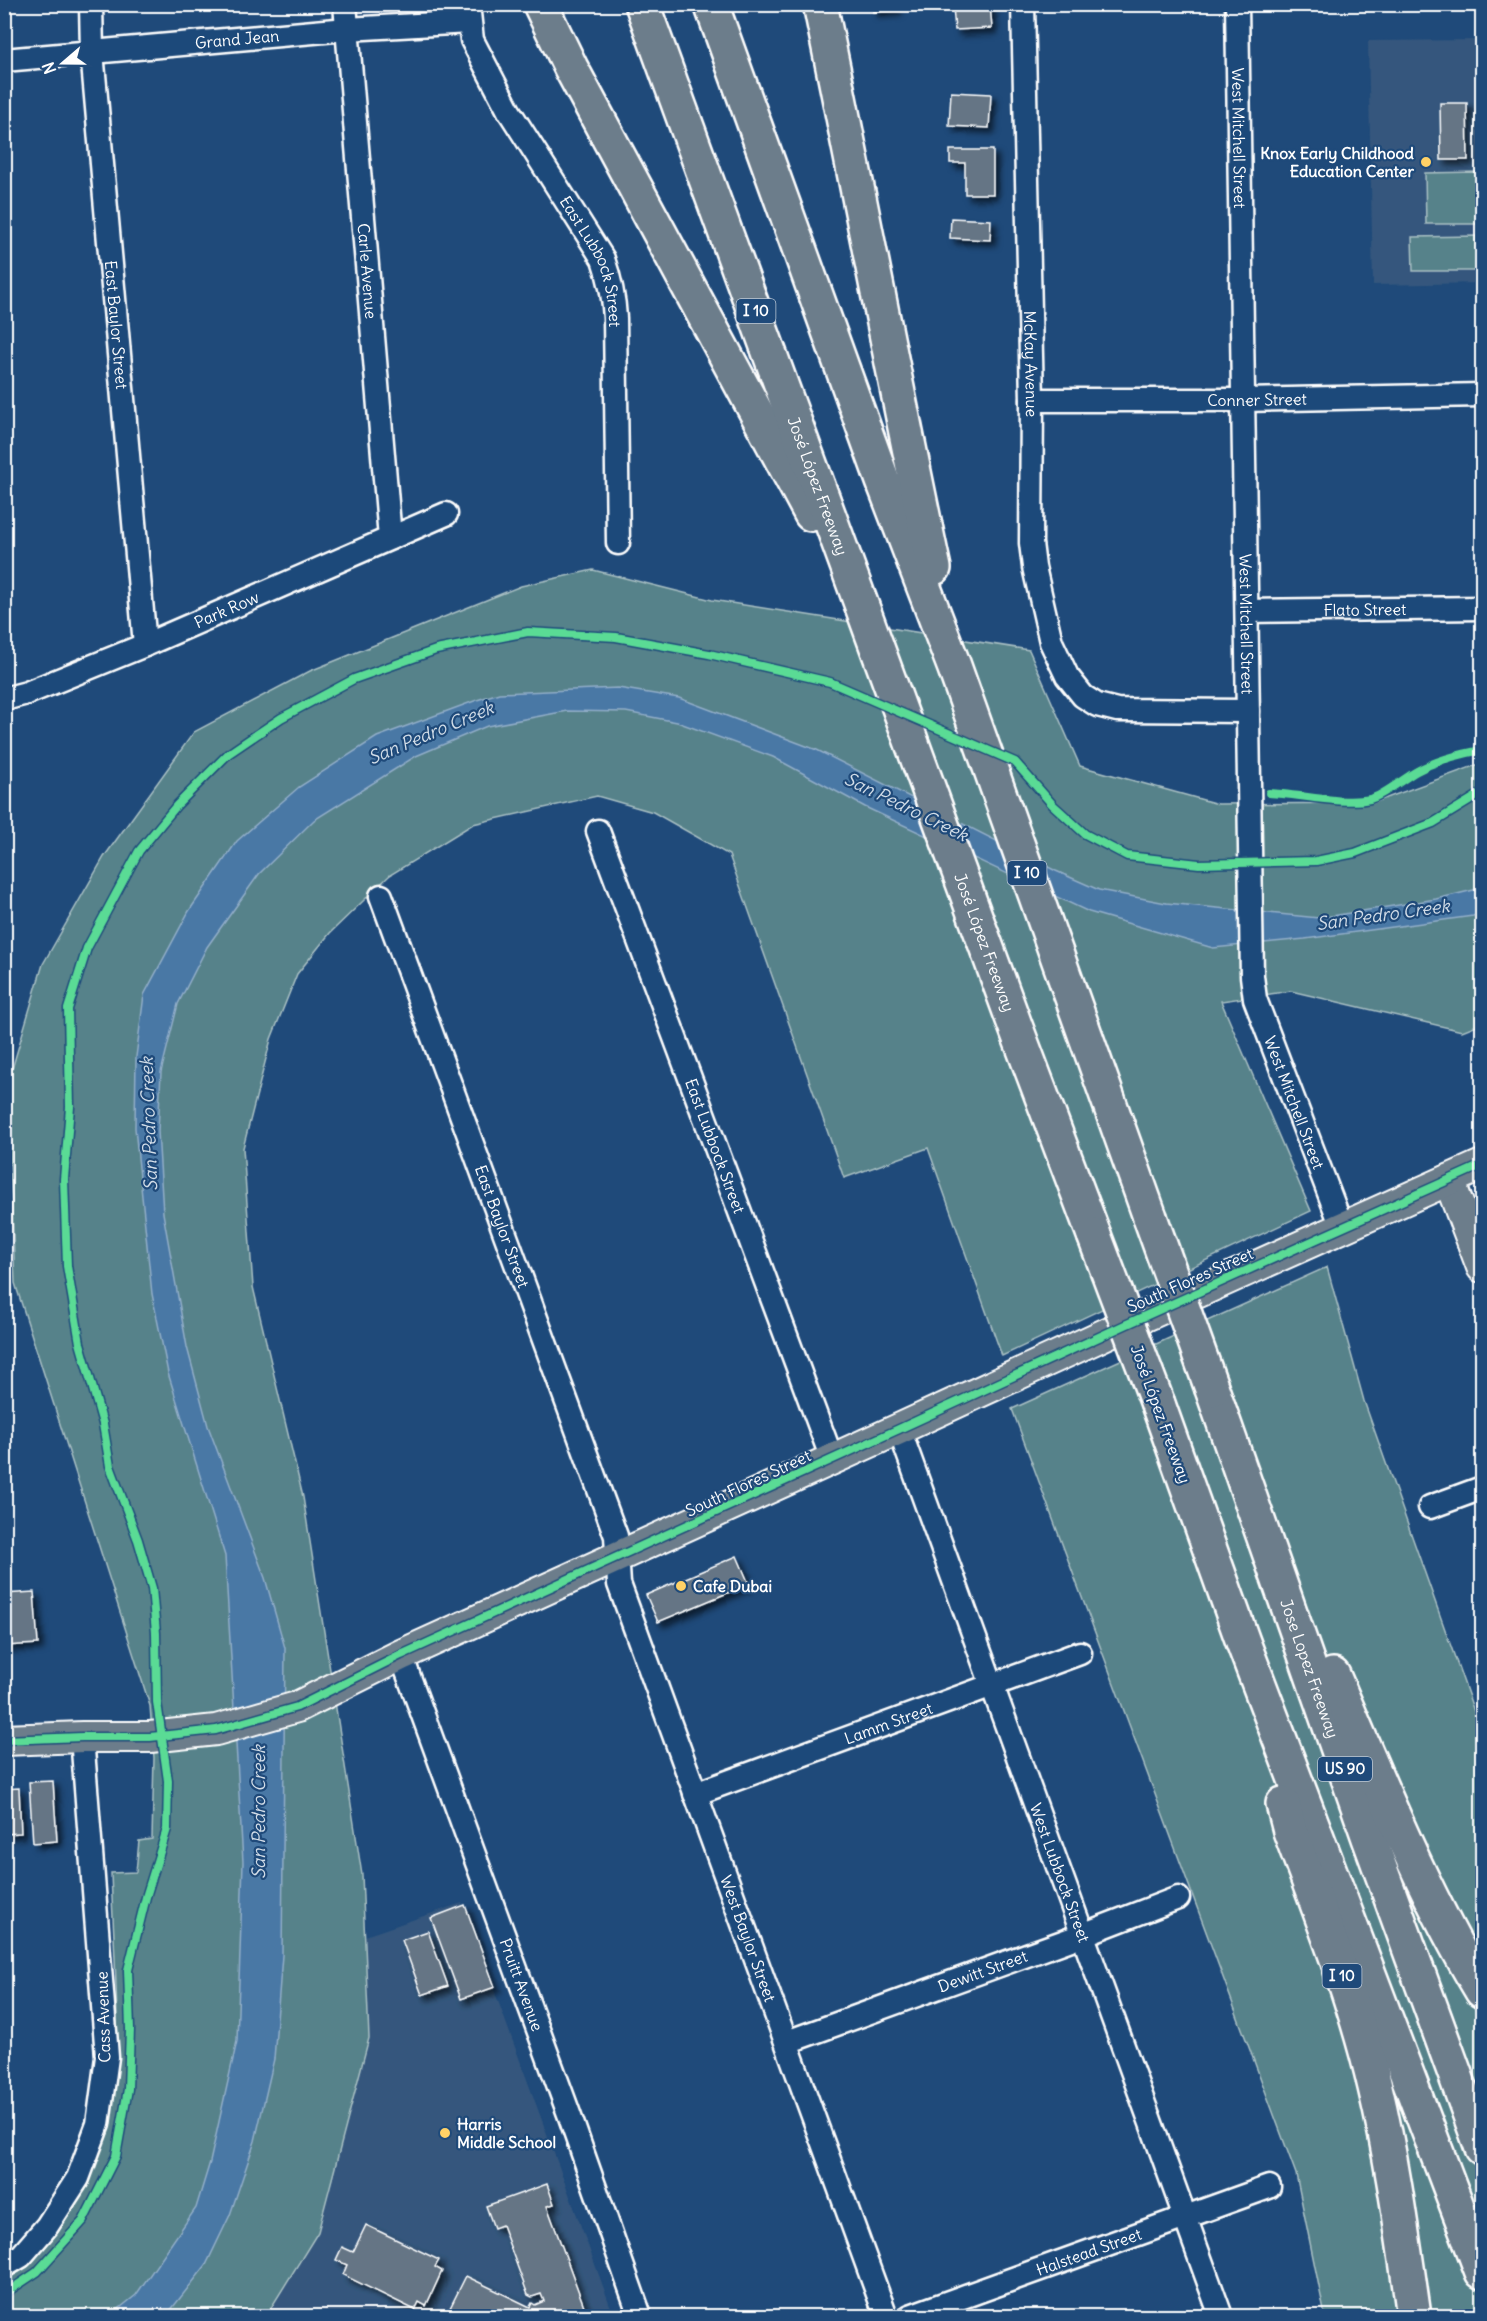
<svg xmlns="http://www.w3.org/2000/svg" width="1487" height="2321" viewBox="0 0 1487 2321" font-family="Delius,sans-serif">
	<defs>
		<filter id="shadow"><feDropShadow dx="5" dy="5" stdDeviation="3" flood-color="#0009"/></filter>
	</defs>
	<rect width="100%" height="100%" fill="#1f4a7a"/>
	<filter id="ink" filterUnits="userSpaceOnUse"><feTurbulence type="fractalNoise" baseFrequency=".0167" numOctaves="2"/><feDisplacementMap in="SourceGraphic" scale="12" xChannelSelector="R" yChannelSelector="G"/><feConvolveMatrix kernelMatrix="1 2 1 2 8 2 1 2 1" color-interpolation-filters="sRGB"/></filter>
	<g filter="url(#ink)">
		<!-- built -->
		<g fill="#34577d">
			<polygon points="1482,40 1482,283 1373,285 1368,41"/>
			<polygon points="462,1903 614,2316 266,2316 318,2232 369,2035 365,1936"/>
		</g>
		<!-- green -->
		<g fill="#56828a" stroke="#aac0c4" stroke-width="1.5">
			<polygon points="1478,172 1479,224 1426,224 1425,173"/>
			<polygon points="1476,236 1477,271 1413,271 1412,237"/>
			<path d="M593 570 712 600 1029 650 1080 766 1218 804 1373 803 1482 763V1023L1462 1031 1291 991 1221 1001 1311 1211 1002 1356 928 1148 844 1178 729 855 653 812 597 796 473 824 390 875 330 933 297 974 271 1039 243 1148 253 1287 303 1497 362 1875 369 2038 318 2232 266 2316H5V2280C71 2236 107 2155 116 2078 118 2063 117 2048 117 2033 117 1979 113 1926 111 1873L136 1872 139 1841 152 1839 154 1758 150 1706 15 1283 7 1086 43 964 104 857 194 732 310 671 521 586Z"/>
			<polygon points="1327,1267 1364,1401 1482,1734 1482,2316 1325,2316 1296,2174 1012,1409"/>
		</g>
		<!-- water -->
		<polygon fill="#4978a5" stroke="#92aec9" stroke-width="1.5" points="618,688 679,698 817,750 1056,871 1099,890 1166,903 1319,918 1436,899 1482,888 1482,913 1473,916 1305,939 1213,948 1089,912 865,807 773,757 677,722 626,712 567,711 487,726 416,756 314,820 259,874 207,947 178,1004 161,1072 158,1131 163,1213 187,1347 208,1426 265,1578 285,1648 282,1955 274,2059 255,2141 230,2215 206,2265 166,2316 110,2316 136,2295 196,2208 210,2162 237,2041 243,1862 225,1556 168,1373 152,1294 135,1128 136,1057 144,995 189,911 237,841 299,787 377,737 477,700 499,693"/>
		<!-- building -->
		<g fill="#657585" stroke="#fff" stroke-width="1.5" filter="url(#shadow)">
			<polygon points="873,4 896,4 896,10 873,12"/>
			<polygon points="990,4 992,28 955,30 953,7"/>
			<polygon points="951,92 991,94 989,128 949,126"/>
			<polygon points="1440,103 1467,103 1468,160 1441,160"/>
			<polygon points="1482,103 1482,160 1480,160 1479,104"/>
			<polygon points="950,150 993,150 993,194 965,194 965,163 950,163"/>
			<polygon points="951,218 991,220 990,240 950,238"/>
			<polygon points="737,1556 749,1584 658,1622 646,1595"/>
			<polygon points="34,1592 38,1644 4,1646 4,1594"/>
			<polygon points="53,1781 57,1841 33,1843 29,1782"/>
			<polygon points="19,1788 21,1833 4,1834 4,1789"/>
			<polygon points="465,1905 495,1987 461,1999 431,1918"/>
			<polygon points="428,1931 448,1986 422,1995 402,1940"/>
			<polygon points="547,2184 554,2204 547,2206 585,2309 593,2312 595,2316 446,2316 466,2276 530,2307 532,2303 535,2305 544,2301 541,2294 532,2297 528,2295 502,2225 494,2228 486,2206"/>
			<polygon points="366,2225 439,2260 435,2267 442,2271 426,2306 419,2302 415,2310 343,2275 347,2265 336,2260 342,2247 353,2252"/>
		</g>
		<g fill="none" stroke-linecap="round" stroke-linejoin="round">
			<!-- minor casing -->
			<g stroke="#fff" stroke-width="27">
				<g id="minor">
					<path id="s1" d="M91 4 92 52 145 645"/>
					<path id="s2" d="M345 4 390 538"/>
					<path id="s3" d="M468 4 472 40 509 111 603 259C610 279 614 297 615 318L618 543"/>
					<path id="s4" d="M1023 4 1032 400 1031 543 1034 567 1051 642 1067 676 1083 696 1097 705 1117 710 1248 711"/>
					<path id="s5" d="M1237 4 1252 976 1255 999 1342 1227"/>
					<path id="s6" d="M4 60 347 29 469 22"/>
					<path id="s7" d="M1032 400H1244L1482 395"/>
					<path id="s8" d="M1247 611 1482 608"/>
					<path id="s9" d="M4 699 27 693 145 645 446 514"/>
					<path id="s10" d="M598 831 832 1459"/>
					<path id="s11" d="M381 896 616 1536 619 1584 886 2316"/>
					<path id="s12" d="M899 1429 1221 2316"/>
					<polyline points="1430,1507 1482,1488"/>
					<path id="s13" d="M401 1655 569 2114 640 2316"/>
					<path id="s14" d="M695 1794 1080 1653"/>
					<path id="s15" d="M787 2042 1082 1935 1178 1898"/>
					<polyline points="4,2266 21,2256 47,2226 78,2178 98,2124 107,2057 82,1737"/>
					<path id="s16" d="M910 2316 1269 2187"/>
				</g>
			</g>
			<!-- major casing -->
			<g stroke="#fff" stroke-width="34">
				<g id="major">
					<polyline points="1449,1180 1482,1267"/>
					<polyline points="4,1740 82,1737 150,1737 216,1730 297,1707 401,1655 899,1429 1125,1325 1482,1165"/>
				</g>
			</g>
			<!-- highway casing -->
			<g stroke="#fff" stroke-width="38">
				<g id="highway">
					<polyline points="540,4 571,68 811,514"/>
					<path id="s17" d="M642 4 1016 1028 1094 1235"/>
					<polyline points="711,4 883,481 954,666 1150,1217"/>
					<path d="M820 4C859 192 894 380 934 568"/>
					<path id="s18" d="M1212 1389 1369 1838 1482 2148"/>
					<polyline points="1158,1404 1243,1642 1482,2272"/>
					<path d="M1333 1675C1379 1782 1422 1891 1482 1991"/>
					<path d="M1283 1804 1290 1831C1321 1915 1355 2000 1375 2087 1393 2162 1403 2240 1414 2316"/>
				</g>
			</g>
			<!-- minor -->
			<use href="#minor" stroke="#1f4a7a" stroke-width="22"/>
			<!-- major -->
			<use href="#major" stroke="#6c7d8b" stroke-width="30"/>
			<!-- highway -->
			<use href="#highway" stroke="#6c7d8b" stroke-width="33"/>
			<!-- highway-bridge casing -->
			<g stroke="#fff" stroke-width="38" stroke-linecap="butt">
				<g id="highway-bridge">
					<polyline points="1150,1217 1212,1389"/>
					<polyline points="1094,1235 1158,1404"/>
				</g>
			</g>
			<!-- highway-bridge -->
			<use href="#highway-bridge" stroke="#6c7d8b" stroke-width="33"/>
			<!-- cycleway casing -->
			<g stroke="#1f4a7a" stroke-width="11">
				<g id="cycleway">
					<path d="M1269 793C1298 794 1342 805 1370 799 1383 796 1404 778 1417 771 1437 760 1460 754 1482 750"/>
					<polyline points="4,1740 82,1737 150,1737 216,1730 297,1707 401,1655 899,1429 1125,1325 1482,1165"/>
					<polyline points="4,2294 37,2272 83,2221 116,2156 128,2089 130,2029 128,1970 146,1897 167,1829 168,1781 157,1702 156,1633 152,1588 138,1540 110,1466 103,1424 80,1343 67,1266 64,1179 70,1107 68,1009 87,948 139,851 177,805 228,754 281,718 354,679 436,650 528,632 616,637 709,654 830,682 1015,762 1053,805 1085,834 1127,856 1199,864 1316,861 1355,853 1433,823 1482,793"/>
				</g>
			</g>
			<!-- cycleway -->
			<use href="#cycleway" stroke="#5adb95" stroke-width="8"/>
		</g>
	</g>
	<!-- markers -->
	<g fill="#ffd166" stroke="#1f4a7a" stroke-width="2">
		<circle cx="1426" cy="162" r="6"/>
		<circle cx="681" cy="1586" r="6"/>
		<circle cx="445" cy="2133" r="6"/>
	</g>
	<g text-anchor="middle" stroke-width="4.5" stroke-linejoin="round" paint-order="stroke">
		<!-- shield labels -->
		<g fill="#1f4a7a" stroke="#bcc9d7" stroke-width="1.5">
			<rect x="736.5" y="299" width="39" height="24" rx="4.5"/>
			<rect x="1007.5" y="861" width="39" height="24" rx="4.5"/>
			<rect x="1318" y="1757" width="54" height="24" rx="4.5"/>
			<rect x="1322.5" y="1964" width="39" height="24" rx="4.5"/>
		</g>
		<g font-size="15" font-weight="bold" fill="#fff">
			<text x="756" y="316">I 10</text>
			<text x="1027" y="878">I 10</text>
			<text x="1345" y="1774">US 90</text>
			<text x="1342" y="1981">I 10</text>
		</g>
		<!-- street labels -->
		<g font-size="16" fill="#fff" stroke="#1f4a7a">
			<text dy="6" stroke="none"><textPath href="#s6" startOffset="234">Grand Jean</textPath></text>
			<text dy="6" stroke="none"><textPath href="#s5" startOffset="134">West Mitchell Street</textPath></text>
			<text dy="6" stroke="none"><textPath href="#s3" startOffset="290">East Lubbock Street</textPath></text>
			<text dy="6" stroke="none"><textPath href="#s2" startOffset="268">Carle Avenue</textPath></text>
			<text dy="6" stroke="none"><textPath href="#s1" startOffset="322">East Baylor Street</textPath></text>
			<text dy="6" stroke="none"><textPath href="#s4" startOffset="360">McKay Avenue</textPath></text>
			<text dy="6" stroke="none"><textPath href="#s7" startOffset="225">Conner Street</textPath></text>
			<text dy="6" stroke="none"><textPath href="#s17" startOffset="513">José López Freeway</textPath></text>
			<text dy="6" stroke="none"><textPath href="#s9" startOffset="240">Park Row</textPath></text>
			<text dy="6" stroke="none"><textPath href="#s8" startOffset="118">Flato Street</textPath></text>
			<text dy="6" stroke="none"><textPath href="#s5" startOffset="620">West Mitchell Street</textPath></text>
			<text dy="6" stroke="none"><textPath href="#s17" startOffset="999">José López Freeway</textPath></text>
			<text dy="6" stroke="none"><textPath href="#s5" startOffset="1106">West Mitchell Street</textPath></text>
			<text dy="6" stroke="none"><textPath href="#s10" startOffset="336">East Lubbock Street</textPath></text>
			<text dy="6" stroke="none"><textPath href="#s11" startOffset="352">East Baylor Street</textPath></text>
			<text transform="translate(1190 1280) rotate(-24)" y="6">South Flores Street</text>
			<text transform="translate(1161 1414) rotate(70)" y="6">José López Freeway</text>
			<text transform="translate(748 1483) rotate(-25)" y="6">South Flores Street</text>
			<text dy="6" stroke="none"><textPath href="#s18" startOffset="296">Jose Lopez Freeway</textPath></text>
			<text dy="6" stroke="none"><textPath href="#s14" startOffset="206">Lamm Street</textPath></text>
			<text dy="6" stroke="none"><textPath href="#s12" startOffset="472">West Lubbock Street</textPath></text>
			<text dy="6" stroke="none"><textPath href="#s11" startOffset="1107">West Baylor Street</textPath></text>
			<text dy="6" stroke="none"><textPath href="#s15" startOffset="208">Dewitt Street</textPath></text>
			<text dy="6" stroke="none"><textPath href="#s13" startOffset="351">Pruitt Avenue</textPath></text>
			<text transform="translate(103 2017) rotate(-92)" y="6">Cass Avenue</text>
			<text dy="6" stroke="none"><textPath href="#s16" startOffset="190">Halstead Street</textPath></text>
		</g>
		<!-- poi labels -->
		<g font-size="16" font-weight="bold" fill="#fff" stroke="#1f4a7a" text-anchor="start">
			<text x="1414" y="159" text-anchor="end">Knox Early Childhood<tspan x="1414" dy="18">Education Center</tspan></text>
			<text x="693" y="1592">Cafe Dubai</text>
			<text x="457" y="2130">Harris<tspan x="457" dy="18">Middle School</tspan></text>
		</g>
		<!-- water labels -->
		<g font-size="18" font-style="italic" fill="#d2dde8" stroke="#1f4a7a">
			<text transform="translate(431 733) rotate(-23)" y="6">San Pedro Creek</text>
			<text transform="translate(906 807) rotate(26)" y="6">San Pedro Creek</text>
			<text transform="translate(1383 915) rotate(-8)" y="6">San Pedro Creek</text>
			<text transform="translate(149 1124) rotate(-92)" y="6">San Pedro Creek</text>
			<text transform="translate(259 1812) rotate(-90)" y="6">San Pedro Creek</text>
		</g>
	</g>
	<!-- margin -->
	<rect width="1487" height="2321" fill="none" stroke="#1f4a7a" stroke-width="24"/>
	<rect x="12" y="12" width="1463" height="2297" fill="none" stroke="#fff" stroke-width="2" filter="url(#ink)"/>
	<!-- north arrow -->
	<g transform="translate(63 63) rotate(250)" stroke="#1f4a7a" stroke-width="4.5" paint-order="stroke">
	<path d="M0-4.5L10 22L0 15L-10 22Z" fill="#ffffff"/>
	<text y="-9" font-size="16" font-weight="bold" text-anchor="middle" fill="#ffffff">N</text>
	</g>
</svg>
